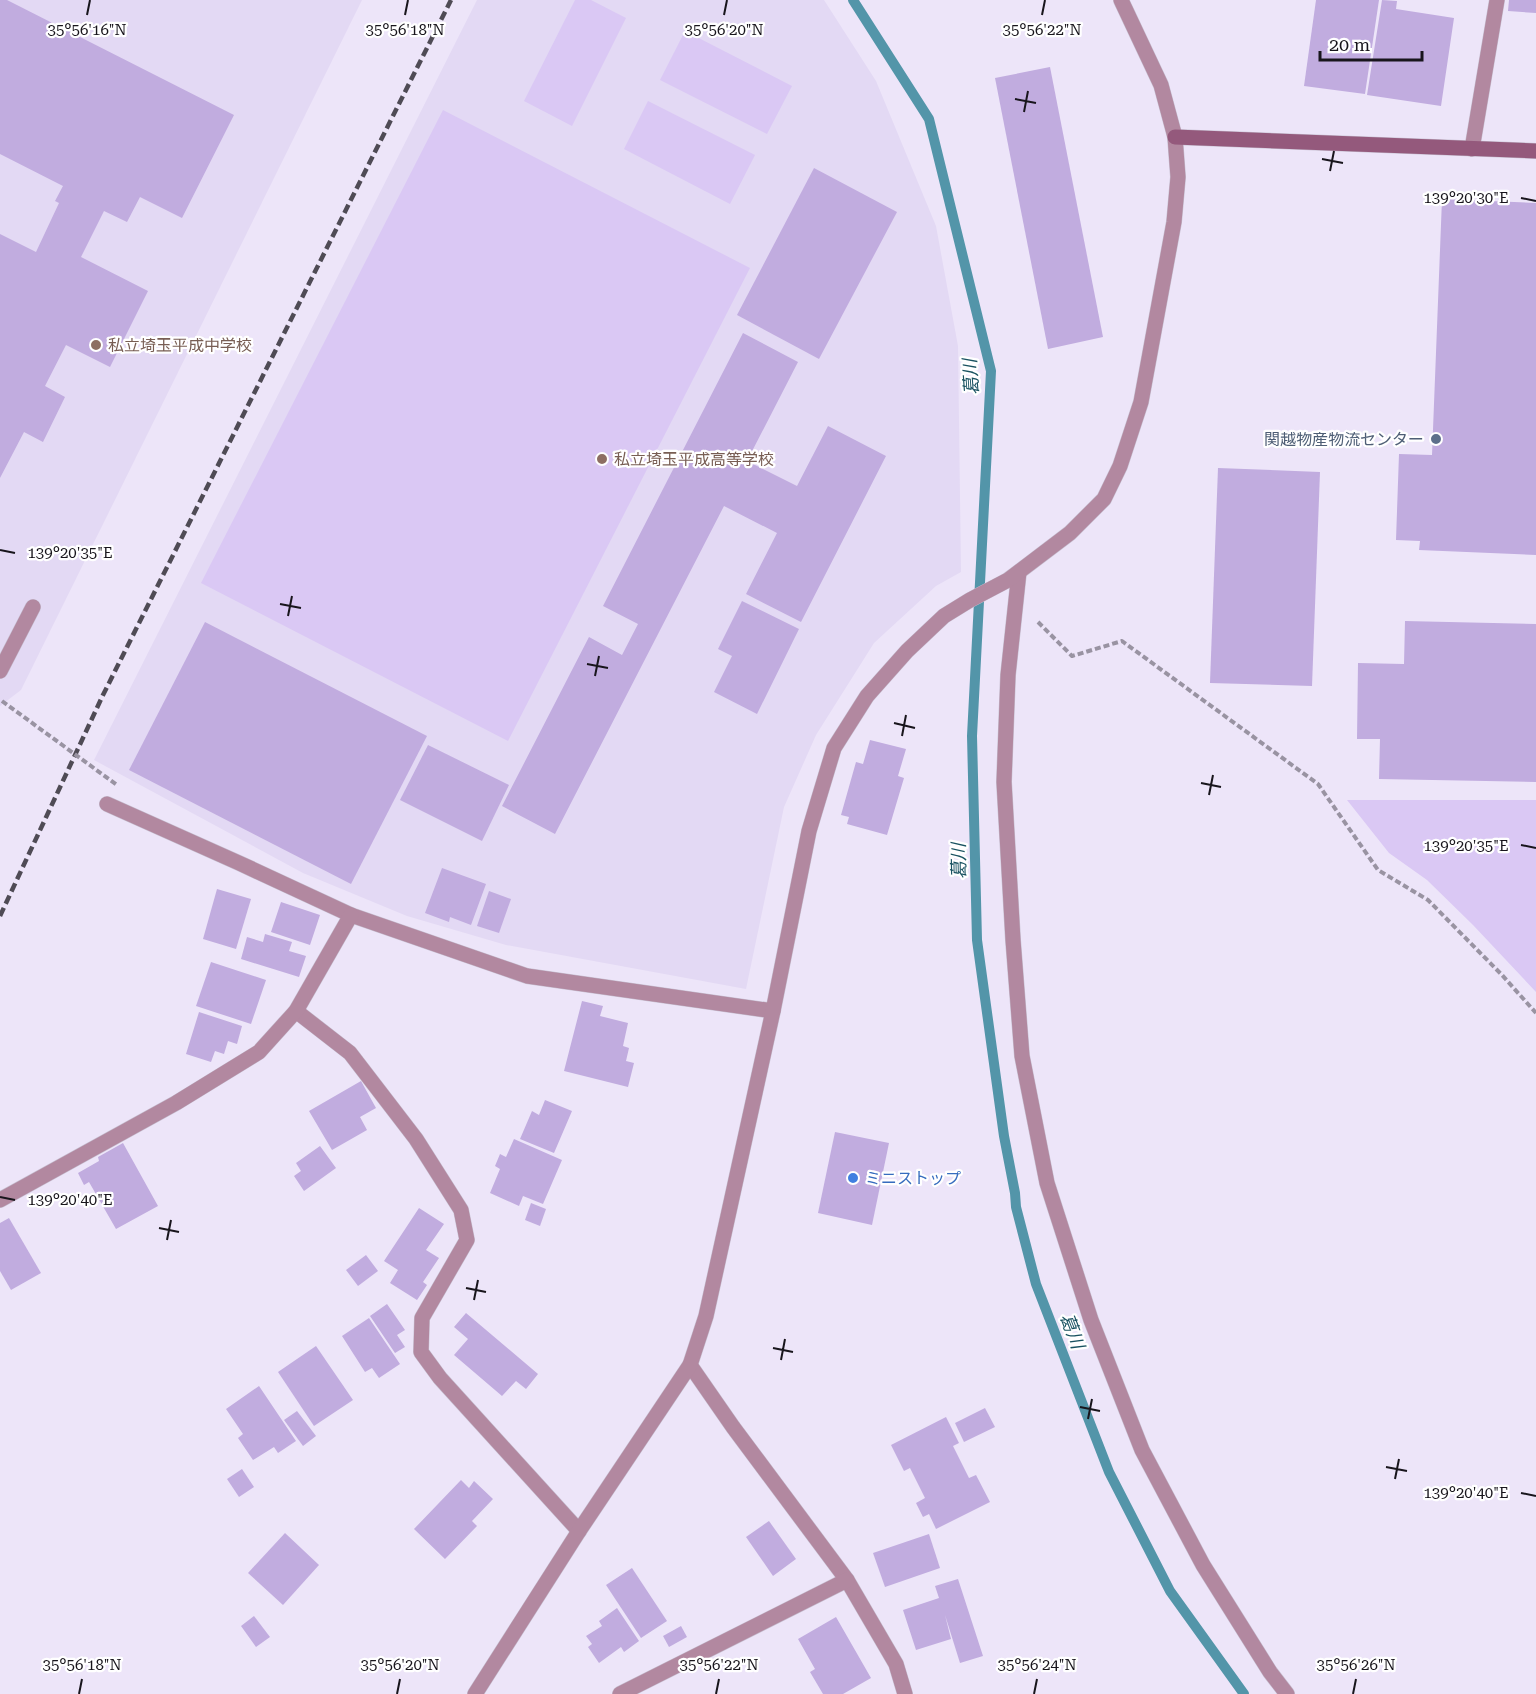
<svg xmlns="http://www.w3.org/2000/svg" width="1536" height="1694" viewBox="0 0 1536 1694" font-family="'Roboto Serif','Noto Sans JP',serif">
	<rect width="100%" height="100%" fill="#ede5f9"/>
	<!-- built -->
	<g fill="#e3d9f4">
		<polygon points="0,0 362,0 21,690 0,706"/>
		<polygon points="477,0 824,0 876,81 936,226 958,346 961,572 936,586 874,643 816,735 784,807 746,989 506,945 407,916 303,873 94,760"/>
	</g>
	<!-- green -->
	<g fill="#dac8f4">
		<polygon points="575,0 591,0 626,18 572,126 524,101"/>
		<polygon points="685,31 792,86 767,134 660,80"/>
		<polygon points="648,101 755,155 730,204 624,149"/>
		<polygon points="443,110 750,268 508,741 201,583"/>
		<polygon points="1347,800 1536,800 1536,992 1473,925 1427,880 1389,853"/>
	</g>
	<g fill="none" stroke-linecap="round" stroke-linejoin="round">
		<!-- stream -->
		<polyline stroke="#5395a9" stroke-width="10" points="853,0 929,119 991,371 972,736 977,940 1004,1136 1015,1193 1016,1207 1036,1284 1109,1472 1170,1591 1244,1694"/>
	</g>
	<!-- building -->
	<g fill="#c1acdf">
		<polygon points="0,0 7,0 234,115 182,218 140,197 127,222 104,211 81,257 148,291 110,367 66,345 45,386 65,397 43,442 24,432 0,478 0,234 36,252 59,203 55,201 63,186 0,154"/>
		<polygon points="1316,0 1379,0 1365,94 1304,86"/>
		<polygon points="1382,0 1397,1 1396,9 1454,18 1441,106 1367,95"/>
		<polygon points="1509,0 1536,0 1536,13 1508,11"/>
		<polygon points="1050,67 1103,337 1048,349 995,78"/>
		<polygon points="814,168 897,212 819,359 737,315"/>
		<polygon points="1442,199 1536,203 1536,555 1419,550 1420,541 1396,540 1399,454 1432,455"/>
		<polygon points="743,333 798,362 747,461 797,486 828,426 886,456 801,622 746,594 777,533 724,506 555,834 502,806 589,637 622,655 638,624 603,606"/>
		<polygon points="1218,468 1320,472 1312,686 1210,683"/>
		<polygon points="742,601 799,629 757,714 714,692 732,656 718,649"/>
		<polygon points="1405,621 1536,624 1536,782 1379,779 1380,739 1357,739 1358,663 1404,664"/>
		<polygon points="205,622 427,736 351,884 129,770"/>
		<polygon points="870,740 906,749 898,776 904,778 887,835 847,824 849,817 841,815 856,762 863,764"/>
		<polygon points="428,745 509,785 482,841 400,800"/>
		<polygon points="442,868 486,884 471,925 450,917 449,922 425,913"/>
		<polygon points="217,889 251,899 236,949 203,939"/>
		<polygon points="489,891 511,899 499,933 477,926"/>
		<polygon points="281,902 320,915 310,945 271,932"/>
		<polygon points="265,934 292,942 289,951 306,956 299,977 241,959 247,937 263,942"/>
		<polygon points="211,962 266,980 251,1024 196,1006"/>
		<polygon points="582,1001 603,1006 600,1016 628,1023 623,1046 629,1048 626,1061 634,1063 628,1087 564,1071"/>
		<polygon points="199,1012 242,1026 237,1044 228,1041 224,1054 215,1051 211,1062 186,1054"/>
		<polygon points="361,1081 376,1108 360,1117 367,1130 332,1150 309,1111"/>
		<polygon points="545,1100 572,1111 554,1153 520,1139 532,1111 539,1115"/>
		<polygon points="835,1132 889,1143 872,1225 818,1213"/>
		<polygon points="514,1139 562,1160 543,1204 523,1196 519,1206 490,1193 500,1169 495,1166 500,1154 506,1157"/>
		<polygon points="123,1143 158,1206 116,1229 89,1182 84,1185 78,1173 99,1161 98,1157"/>
		<polygon points="320,1146 336,1168 304,1191 294,1176 301,1171 296,1163"/>
		<polygon points="531,1203 546,1209 540,1226 525,1220"/>
		<polygon points="419,1208 444,1224 426,1250 439,1258 423,1282 427,1285 417,1300 390,1283 398,1270 384,1261"/>
		<polygon points="9,1218 41,1273 11,1290 0,1271 0,1223"/>
		<polygon points="366,1255 378,1271 358,1286 346,1270"/>
		<polygon points="387,1304 405,1330 397,1335 405,1347 395,1353 370,1316"/>
		<polygon points="466,1313 538,1374 526,1389 516,1381 502,1396 454,1355 468,1339 454,1327"/>
		<polygon points="369,1318 400,1364 379,1378 372,1368 365,1372 342,1336"/>
		<polygon points="316,1346 353,1400 314,1426 278,1372"/>
		<polygon points="259,1386 296,1441 278,1453 274,1447 253,1460 238,1438 243,1434 226,1409"/>
		<polygon points="985,1408 995,1427 964,1442 955,1423"/>
		<polygon points="297,1411 316,1436 303,1446 284,1420"/>
		<polygon points="946,1417 959,1443 953,1446 969,1478 976,1475 990,1502 936,1529 929,1514 923,1517 916,1503 925,1498 910,1468 904,1471 891,1445"/>
		<polygon points="242,1469 254,1487 239,1497 227,1479"/>
		<polygon points="461,1480 469,1488 474,1481 493,1499 472,1521 477,1526 445,1559 414,1529"/>
		<polygon points="769,1521 796,1559 773,1576 746,1537"/>
		<polygon points="285,1533 319,1565 283,1605 248,1573"/>
		<polygon points="929,1534 940,1568 885,1587 873,1553"/>
		<polygon points="632,1568 667,1621 641,1638 606,1585"/>
		<polygon points="958,1579 983,1656 960,1663 945,1615 951,1639 916,1650 903,1610 939,1598 935,1586"/>
		<polygon points="617,1608 639,1641 624,1652 621,1647 599,1663 588,1647 592,1644 586,1636 602,1626 599,1621"/>
		<polygon points="254,1616 270,1637 256,1647 241,1626"/>
		<polygon points="836,1617 871,1678 843,1694 823,1694 810,1672 815,1669 798,1639"/>
		<polygon points="681,1626 687,1637 669,1647 663,1636"/>
	</g>
	<g fill="none" stroke-linecap="round" stroke-linejoin="round">
		<!-- lane casing -->
		<g stroke="#c7c0d1" stroke-width="16">
			<polyline id="lane" points="0,671 33,607"/>
		</g>
		<!-- street casing -->
		<g stroke="#c7c0d1" stroke-width="16">
			<g id="street">
				<polyline points="1472,149 1497,0"/>
				<polyline points="1019,572 1008,675 1004,782 1013,940 1022,1056 1047,1183 1091,1320 1142,1450 1203,1565 1270,1672 1287,1694"/>
				<polyline points="107,804 239,863 351,915 527,976 773,1011"/>
				<polyline points="296,1011 350,1053 416,1139 461,1210 467,1240 422,1318 421,1352 440,1378 579,1531"/>
				<polyline points="0,1200 176,1103 259,1052 296,1011 351,915"/>
				<polyline points="690,1365 733,1427 847,1580 896,1664 905,1694"/>
				<polyline points="475,1694 579,1531 690,1365 706,1316 773,1011 809,831 834,748 867,696 907,651 944,616 970,600 1008,580 1070,533 1104,499 1120,466 1141,402 1174,222 1178,177 1175,137 1161,85 1121,0"/>
				<polyline points="620,1694 847,1580"/>
			</g>
		</g>
		<!-- secondary casing -->
		<g stroke="#c7c0d1" stroke-width="16">
			<polyline id="secondary" points="1175,137 1536,151"/>
		</g>
		<!-- path -->
		<polyline stroke="#9993a2" stroke-width="4" stroke-dasharray="6 3" stroke-linecap="butt" points="1038,622 1072,656 1122,641 1318,784 1378,870 1428,900 1502,975 1536,1013"/>
		<!-- lane -->
		<use href="#lane" stroke="#b288a0" stroke-width="15"/>
		<!-- street -->
		<use href="#street" stroke="#b288a0" stroke-width="15"/>
		<!-- secondary -->
		<use href="#secondary" stroke="#94597c" stroke-width="15"/>
		<!-- rail -->
		<polyline stroke="#4f4b55" stroke-width="4.5" stroke-dasharray="9 4.5" stroke-linecap="butt" points="0,916 103,695 451,0"/>
		<!-- path-bridge -->
		<polyline stroke="#9993a2" stroke-width="4" stroke-dasharray="6 3" stroke-linecap="butt" points="2,701 117,785"/>
	</g>
	<!-- ticks -->
	<path fill="none" stroke="#18151c" stroke-width="2" d="M87 15 90 0M405 15 408 0M724 15 727 0M1042 15 1045 0M1015 99 1036 103M1024 112 1028 91M1322 159 1343 163M1330 171 1334 151M1521 198 1536 201M0 550 15 553M280 604 301 608M288 616 292 596M587 664 608 668M595 676 599 656M894 723 915 728M902 736 906 715M1201 783 1221 787M1209 795 1213 775M1521 845 1536 848M0 1197 15 1200M159 1228 179 1232M167 1240 171 1220M466 1288 486 1292M474 1300 478 1280M773 1348 793 1352M781 1360 785 1339M1080 1407 1100 1411M1088 1419 1092 1399M1386 1467 1407 1471M1395 1479 1399 1459M1521 1493 1536 1496M79 1694 82 1679M397 1694 400 1679M716 1694 719 1679M1034 1694 1037 1679M1353 1694 1356 1679"/>
	<!-- markers -->
	<g fill="#8d6e63" stroke="#fff" stroke-width="2">
		<circle cx="96" cy="345" r="6"/>
		<circle cx="602" cy="459" r="6"/>
	</g>
	<circle fill="#5c6f8a" stroke="#fff" stroke-width="2" cx="1436" cy="439" r="6"/>
	<circle fill="#3f7fe0" stroke="#fff" stroke-width="2" cx="853" cy="1178" r="6"/>
	<g text-anchor="middle" stroke-width="4.5" stroke-linejoin="round" paint-order="stroke">
		<!-- education labels -->
		<g font-size="16" fill="#785e54" stroke="#fff" text-anchor="start">
			<text x="108" y="351">私立埼玉平成中学校</text>
			<text x="614" y="465">私立埼玉平成高等学校</text>
		</g>
		<!-- service labels -->
		<g font-size="16" fill="#4e5e75" stroke="#fff" text-anchor="end">
			<text x="1424" y="445">関越物産物流センター</text>
		</g>
		<!-- shop labels -->
		<g font-size="16" fill="#366cbe" stroke="#fff" text-anchor="start">
			<text x="865" y="1184">ミニストップ</text>
		</g>
		<!-- water labels -->
		<g font-size="18" font-style="italic" fill="#185160" stroke="#fff">
			<text transform="translate(971 377) rotate(-94)" y="6">葛川</text>
			<text transform="translate(959 861) rotate(-91)" y="6">葛川</text>
			<text transform="translate(1072 1331) rotate(69)" y="6">葛川</text>
		</g>
	</g>
	<g font-size="15" text-anchor="middle" fill="#18151c" stroke="#fff" stroke-width="4.5" stroke-linejoin="round" paint-order="stroke">
		<text x="87" y="35">35°56'16"N</text>
		<text x="405" y="35">35°56'18"N</text>
		<text x="724" y="35">35°56'20"N</text>
		<text x="1042" y="35">35°56'22"N</text>
		<text x="1466" y="203">139°20'30"E</text>
		<text x="70" y="558">139°20'35"E</text>
		<text x="1466" y="851">139°20'35"E</text>
		<text x="70" y="1205">139°20'40"E</text>
		<text x="1466" y="1498">139°20'40"E</text>
		<text x="82" y="1670">35°56'18"N</text>
		<text x="400" y="1670">35°56'20"N</text>
		<text x="719" y="1670">35°56'22"N</text>
		<text x="1037" y="1670">35°56'24"N</text>
		<text x="1356" y="1670">35°56'26"N</text>
	</g>
	<!-- scale -->
	<path d="M1320 51v9h102v-9" fill="none" stroke="#18151c" stroke-width="3"/>
	<text x="1329" y="51" font-size="18" fill="#18151c" stroke="#ffffff" stroke-width="4.5" paint-order="stroke">20 m</text>
</svg>
